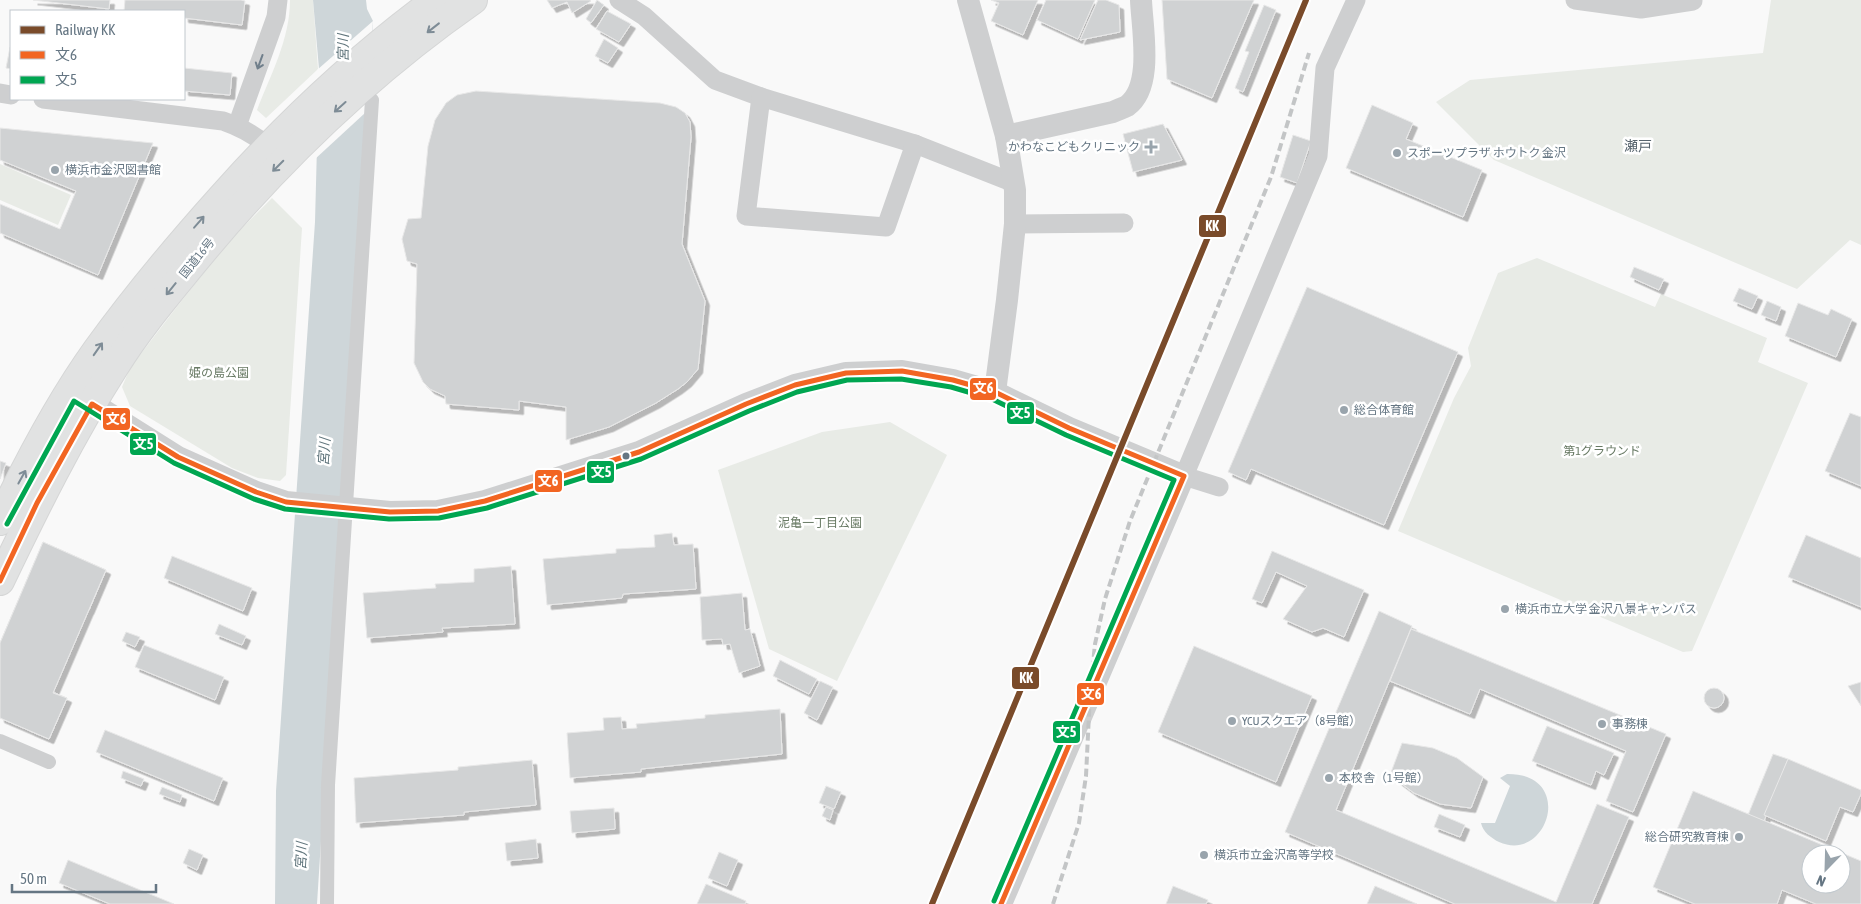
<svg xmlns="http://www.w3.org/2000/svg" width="1861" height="904" viewBox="0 0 1861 904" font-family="'Asap Condensed','Noto Sans JP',sans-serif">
	<defs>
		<filter id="shadow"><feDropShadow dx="4.5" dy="4.5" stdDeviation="0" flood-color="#0004"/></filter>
	</defs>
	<rect width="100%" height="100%" fill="#f9f9f9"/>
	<!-- green -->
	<g fill="#e8ebe6">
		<path d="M290 0H313L318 69 266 118 257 110C271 74 290 39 290 0Z"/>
		<polygon points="1771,0 1861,0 1861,245 1850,240 1797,289 1494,160 1436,102 1470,80 1763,53"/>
		<polygon points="0,164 71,195 58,225 0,200"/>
		<polygon points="272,198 302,228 286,475 280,481 258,478 232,468 130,406 122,387 130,368 179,304 230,240"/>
		<polygon points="1537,258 1655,307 1661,294 1767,338 1758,362 1808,383 1692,651 1683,652 1398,531 1454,398 1471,366 1468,348 1498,273"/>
		<polygon points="890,422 947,455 837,681 769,649 718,470 822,432"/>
	</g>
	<!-- water -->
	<g fill="#ced6d9">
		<polygon points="313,0 366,0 367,9 373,21 317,904 275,904 276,791 315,222 319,69"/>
		<path d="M1507 774C1576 773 1548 864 1499 842 1491 838 1483 832 1481 823H1495L1510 786 1500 778Z"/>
	</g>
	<!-- pier -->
	<polygon fill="#f9f9f9" points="373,21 365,113 314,160 317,70"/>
	<!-- building -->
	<g fill="#d0d2d3" stroke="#e8e8e8" fill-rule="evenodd" filter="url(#shadow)">
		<polygon points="33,0 110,0 109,9"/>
		<polygon points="125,0 241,0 245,1 242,25 184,18 184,11 124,11"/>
		<polygon points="547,0 590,0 591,1 572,13 567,2 552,8"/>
		<polygon points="597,0 604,5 591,23 586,19"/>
		<polygon points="991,0 1038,0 1023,35 991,21 999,3"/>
		<polygon points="1046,0 1095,0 1078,39 1037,20"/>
		<polygon points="1098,0 1106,0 1119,5 1120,32 1080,40"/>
		<polygon points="1162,0 1254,0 1212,98 1167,79"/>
		<polygon points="1264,5 1276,10 1243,92 1235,88 1249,52 1245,51"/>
		<polygon points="607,11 631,24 619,42 596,29"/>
		<polygon points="604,39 618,48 608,63 595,56"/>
		<polygon points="10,47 11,47 11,69 6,68"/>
		<polygon points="184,68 232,73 230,95 184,91"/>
		<polygon points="476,91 660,103 676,107 685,113 690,122 691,137 682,244 705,301 698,369 687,382 678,389 656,403 609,427 566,440 566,407 519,401 519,410 446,404 445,396 430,389 423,382 414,363 417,264 407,261 402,239 408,219 421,218 428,146 435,120 446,103 457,95"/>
		<polygon points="1372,105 1413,123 1406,139 1482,170 1463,217 1346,168"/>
		<polygon points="1163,124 1182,160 1133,172 1123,134"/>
		<polygon points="0,128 153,143 98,275 0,233 0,204 60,229 76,191 0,160"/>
		<polygon points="1293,135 1311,141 1297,183 1280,177"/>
		<polygon points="1634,267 1664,279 1659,290 1630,277"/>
		<polygon points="1307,287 1458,352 1384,525 1251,469 1246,480 1228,472"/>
		<polygon points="1739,288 1758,296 1752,309 1733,301"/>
		<polygon points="1767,301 1781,307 1776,321 1761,315"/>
		<polygon points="1798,303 1828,315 1831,309 1852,319 1836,357 1785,336"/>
		<polygon points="1850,413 1861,417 1861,486 1825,471"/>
		<polygon points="0,461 6,463 0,479"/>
		<polygon points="672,533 674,545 693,544 696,589 623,594 622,598 547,605 543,559 616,553 616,549 655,547 654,535"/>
		<polygon points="1806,535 1861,558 1861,607 1788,577"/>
		<polygon points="43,542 106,570 89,610 74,604 80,589 58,579 16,677 67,698 49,739 30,731 37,716 5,702 0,715 0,643"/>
		<polygon points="43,542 106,570 53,693 67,698 49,739 0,718 0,643"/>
		<polygon points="1272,551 1364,590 1344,637 1323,628 1312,632 1283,619 1307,586 1276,572 1262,603 1252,599"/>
		<polygon points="172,556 252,588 243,611 164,578"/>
		<polygon points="511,566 515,624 442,628 443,632 367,638 363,593 436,588 435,584 474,582 474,569"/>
		<polygon points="742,593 745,630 750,629 760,666 739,673 730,644 723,645 722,639 702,640 700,597"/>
		<polygon points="1379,611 1412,626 1336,810 1556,902 1597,804 1629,817 1592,904 1455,904 1285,832"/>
		<polygon points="219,624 246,636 242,645 215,634"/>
		<polygon points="1411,629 1666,734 1633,812 1606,801 1626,751 1480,689 1470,714 1390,681"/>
		<polygon points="126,632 140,637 135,647 122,641"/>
		<polygon points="144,645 224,677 215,700 135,667"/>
		<polygon points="1194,646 1312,696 1276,782 1158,732"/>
		<polygon points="780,660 817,679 809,694 773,676"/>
		<polygon points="820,681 833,687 817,720 804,713"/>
		<polygon points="1861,682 1861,706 1848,686"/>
		<circle cx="1714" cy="698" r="10"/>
		<polygon points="780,709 782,754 641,769 641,772 570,778 567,733 604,730 603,718 621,717 622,729 637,728 636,724 705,718 705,715"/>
		<polygon points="1547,726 1614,753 1604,775 1596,771 1591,785 1532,761"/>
		<polygon points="105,730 223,778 214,801 96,752"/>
		<polygon points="1402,743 1433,748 1457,758 1483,777 1471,808 1440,804 1414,793 1390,775"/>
		<polygon points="1773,754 1788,759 1764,821 1748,815"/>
		<polygon points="1788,759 1861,790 1861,794 1853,812 1840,807 1826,841 1764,815"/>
		<polygon points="532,760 536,805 464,812 464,815 356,823 354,778 458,770 458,767"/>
		<polygon points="123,771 144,779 141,786 121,778"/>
		<polygon points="826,786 841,792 834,809 819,803"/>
		<polygon points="162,787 182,795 180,802 159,794"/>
		<path d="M1693 791 1861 861V904H1816L1782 890 1777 904H1695L1653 887ZM1811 854H1841V884H1811Z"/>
		<polygon points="826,807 833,810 830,820 822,816"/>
		<polygon points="614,808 615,829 572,833 570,811"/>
		<polygon points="1439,814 1465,825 1460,837 1434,827"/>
		<polygon points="536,839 538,858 507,861 505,843"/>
		<polygon points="189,849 203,855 197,870 183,863"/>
		<polygon points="719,852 738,860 727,886 708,878"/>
		<polygon points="68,860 174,904 110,904 59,883"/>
		<polygon points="706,884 746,901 745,904 697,904"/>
		<polygon points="1173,886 1208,900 1206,904 1166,904"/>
		<polygon points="1375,886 1417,904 1367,904"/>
	</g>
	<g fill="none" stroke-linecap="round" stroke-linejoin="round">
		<!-- trunk casing -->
		<g stroke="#d5d6d6" stroke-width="30">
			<g id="trunk">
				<path d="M0 521C28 462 59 403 97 350 136 296 178 246 222 197 287 124 357 58 436 0"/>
				<path d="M0 581C35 508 71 435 115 366 138 329 166 296 193 263 275 163 367 74 473 0"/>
			</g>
		</g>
		<!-- pedestrian -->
		<g stroke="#cecfd0" stroke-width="14">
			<polyline points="0,741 49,762"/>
			<polyline points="327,904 328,785 372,100"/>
		</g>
		<!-- minor -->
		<g stroke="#cecfd0" stroke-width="19">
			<polyline points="619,0 644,16 715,80 761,97 915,144 1014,183"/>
			<polyline points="1575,0 1641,9 1693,1"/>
			<polyline points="0,93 11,95"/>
			<polyline points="761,97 746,216 886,227 915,144"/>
			<path d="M43 99 223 121C240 127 254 134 267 146"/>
			<polyline points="237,126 276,17 278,0"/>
			<polyline points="1015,224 1124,223"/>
			<polyline points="1219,487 1184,476 1318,156 1325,68 1356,0"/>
		</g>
		<!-- tertiary -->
		<g stroke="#cecfd0" stroke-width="22">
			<polyline points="968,0 1006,136 1015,190 1015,224 1007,300 995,392"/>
			<path d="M1006 136 1113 112C1117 110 1123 108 1127 106 1154 87 1142 28 1141 0"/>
			<polyline points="78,394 178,457 256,492 286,502 390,512 438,511 485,501 639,452 746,404 795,385 846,373 902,371 953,380 995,392 1069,428 1184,476 1001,904"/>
		</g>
		<!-- trunk -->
		<use href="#trunk" stroke="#e1e2e2" stroke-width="28"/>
		<!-- rail -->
		<polyline stroke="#c3c5c6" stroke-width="4" stroke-dasharray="8 4" stroke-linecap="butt" points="1053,904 1079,823 1086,776 1090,694 1095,644 1105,599 1130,521 1271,177 1309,53"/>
		<!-- bus-1 casing -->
		<g stroke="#fff" stroke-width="9">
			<polyline id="bus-1" points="0,581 37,503 92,404 178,457 256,492 286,502 390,512 438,511 485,501 639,452 746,404 795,385 846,373 902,371 953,380 995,392 1069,428 1184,476 1001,904"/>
		</g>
		<!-- bus-2 casing -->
		<g stroke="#fff" stroke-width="9">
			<polyline id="bus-2" points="7,524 74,401 174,463 254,499 285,509 389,519 439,518 487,508 641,459 749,411 797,392 847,380 901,379 951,387 992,399 1066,435 1174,480 994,901"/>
		</g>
		<!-- bus-1 -->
		<use href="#bus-1" stroke="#f26522" stroke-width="5"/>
		<!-- bus-2 -->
		<use href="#bus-2" stroke="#00a651" stroke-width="5"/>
		<!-- rail-1 casing -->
		<g stroke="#fff" stroke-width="10">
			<polyline id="rail-1" points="932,904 1306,0"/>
		</g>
		<!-- rail-1 -->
		<use href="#rail-1" stroke="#7a4b2a" stroke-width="6"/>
	</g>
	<!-- one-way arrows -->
	<defs><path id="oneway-shaft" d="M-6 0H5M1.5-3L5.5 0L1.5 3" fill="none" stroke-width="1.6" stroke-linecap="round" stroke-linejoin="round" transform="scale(1.25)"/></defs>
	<g stroke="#7e8c96">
		<use href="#oneway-shaft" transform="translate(433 28) rotate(142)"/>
		<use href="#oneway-shaft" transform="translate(340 107) rotate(138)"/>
		<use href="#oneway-shaft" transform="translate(278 166) rotate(135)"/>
		<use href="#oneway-shaft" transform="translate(199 222) rotate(-49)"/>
		<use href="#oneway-shaft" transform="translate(171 289) rotate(129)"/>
		<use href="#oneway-shaft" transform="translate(98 349) rotate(-55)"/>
		<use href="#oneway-shaft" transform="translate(22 477) rotate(-61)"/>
	</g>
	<use stroke="#707f8b" href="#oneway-shaft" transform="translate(260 62) rotate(110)"/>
	<!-- markers -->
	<g fill="#99a4ac" stroke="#fff" stroke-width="2">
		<path d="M1148.5 139.5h5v5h5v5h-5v5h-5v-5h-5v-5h5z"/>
		<circle cx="1397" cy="153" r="5"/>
		<circle cx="55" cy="170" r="5"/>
		<circle cx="1344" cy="410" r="5"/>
		<circle cx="1505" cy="609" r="5"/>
		<circle cx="1232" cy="721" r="5"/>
		<circle cx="1602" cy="724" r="5"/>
		<circle cx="1329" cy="778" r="5"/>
		<circle cx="1739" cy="837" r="5"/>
		<circle cx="1204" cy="855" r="5"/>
	</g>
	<circle fill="#657683" stroke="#fff" stroke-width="2" cx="626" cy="456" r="4.5"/>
	<g text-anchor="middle" stroke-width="5" stroke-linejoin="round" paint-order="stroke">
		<!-- poi labels -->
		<g font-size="12" fill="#657683" stroke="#fff" text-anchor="start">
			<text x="1140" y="151" text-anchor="end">かわなこどもクリニック</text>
			<text x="1407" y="157">スポーツプラザ ホウトク 金沢</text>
			<text x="65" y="174">横浜市金沢図書館</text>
			<text x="1354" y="414">総合体育館</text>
			<text x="1515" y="613">横浜市立大学 金沢八景キャンパス</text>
			<text x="1242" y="725">YCUスクエア（8号館）</text>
			<text x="1612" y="728">事務棟</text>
			<text x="1339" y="782">本校舎（1号館）</text>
			<text x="1729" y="841" text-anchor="end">総合研究教育棟</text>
			<text x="1214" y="859">横浜市立金沢高等学校</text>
		</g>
		<!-- street labels -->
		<g font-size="12" fill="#657683" stroke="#fff">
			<text transform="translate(197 258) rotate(-51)" y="4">国道16号</text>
		</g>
		<!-- park labels -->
		<g font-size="12" fill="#687a64" stroke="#fff">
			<text x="219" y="377">姫の島公園</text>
			<text x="1602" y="455">第1グラウンド</text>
			<text x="820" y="527">泥亀一丁目公園</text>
		</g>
		<!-- water labels -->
		<g font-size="14" font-style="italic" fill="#60757c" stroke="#fff">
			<text transform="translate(343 48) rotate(-90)" y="5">宮川</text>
			<text transform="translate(324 452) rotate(-86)" y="5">宮川</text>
			<text transform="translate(301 856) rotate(-87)" y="5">宮川</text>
		</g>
		<!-- neighbourhood labels -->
		<g font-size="14" fill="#57646e" stroke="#fff">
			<text x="1638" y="151">瀬戸</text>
		</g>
	</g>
	<g stroke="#fff" stroke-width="2">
		<rect x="1198" y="214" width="29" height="24" rx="5" fill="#7a4b2a"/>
		<rect x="969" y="377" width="28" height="24" rx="5" fill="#f26522"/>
		<rect x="1006" y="401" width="29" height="24" rx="5" fill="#00a651"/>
		<rect x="102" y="407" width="29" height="24" rx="5" fill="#f26522"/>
		<rect x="129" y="432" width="28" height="24" rx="5" fill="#00a651"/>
		<rect x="586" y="460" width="29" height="24" rx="5" fill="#00a651"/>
		<rect x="534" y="469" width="29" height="24" rx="5" fill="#f26522"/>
		<rect x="1011" y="666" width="29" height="24" rx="5" fill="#7a4b2a"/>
		<rect x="1076" y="682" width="29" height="24" rx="5" fill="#f26522"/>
		<rect x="1052" y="720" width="29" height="24" rx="5" fill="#00a651"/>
	</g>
	<g font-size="14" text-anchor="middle" font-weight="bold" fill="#fff">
		<text x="1212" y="231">KK</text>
		<text x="983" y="393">文6</text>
		<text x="1020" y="418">文5</text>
		<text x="116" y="424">文6</text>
		<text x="143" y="449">文5</text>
		<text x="601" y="477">文5</text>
		<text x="548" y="486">文6</text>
		<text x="1026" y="683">KK</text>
		<text x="1091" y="699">文6</text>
		<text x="1066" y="737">文5</text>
	</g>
	<!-- legend -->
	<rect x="10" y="10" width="175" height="90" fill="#ffffff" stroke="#c1c8cd"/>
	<rect x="20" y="26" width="25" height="8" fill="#7a4b2a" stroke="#c1c8cd"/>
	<text x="55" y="35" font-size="15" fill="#657683">Railway KK</text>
	<rect x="20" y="51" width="25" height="8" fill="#f26522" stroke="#c1c8cd"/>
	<text x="55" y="60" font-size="15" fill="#657683">文6</text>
	<rect x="20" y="76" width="25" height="8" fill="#00a651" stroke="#c1c8cd"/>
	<text x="55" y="85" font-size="15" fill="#657683">文5</text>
	<!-- north arrow -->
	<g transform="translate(1826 869) rotate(203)"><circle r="24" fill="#ffffff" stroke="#c1c8cd"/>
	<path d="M0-4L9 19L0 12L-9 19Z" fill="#99a4ac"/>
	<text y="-8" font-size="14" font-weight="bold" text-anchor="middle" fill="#657683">N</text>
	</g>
	<!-- scale -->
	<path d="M12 884v8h144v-8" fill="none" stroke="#657683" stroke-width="2.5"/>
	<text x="20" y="884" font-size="15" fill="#657683" stroke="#ffffff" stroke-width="4" paint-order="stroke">50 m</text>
</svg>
